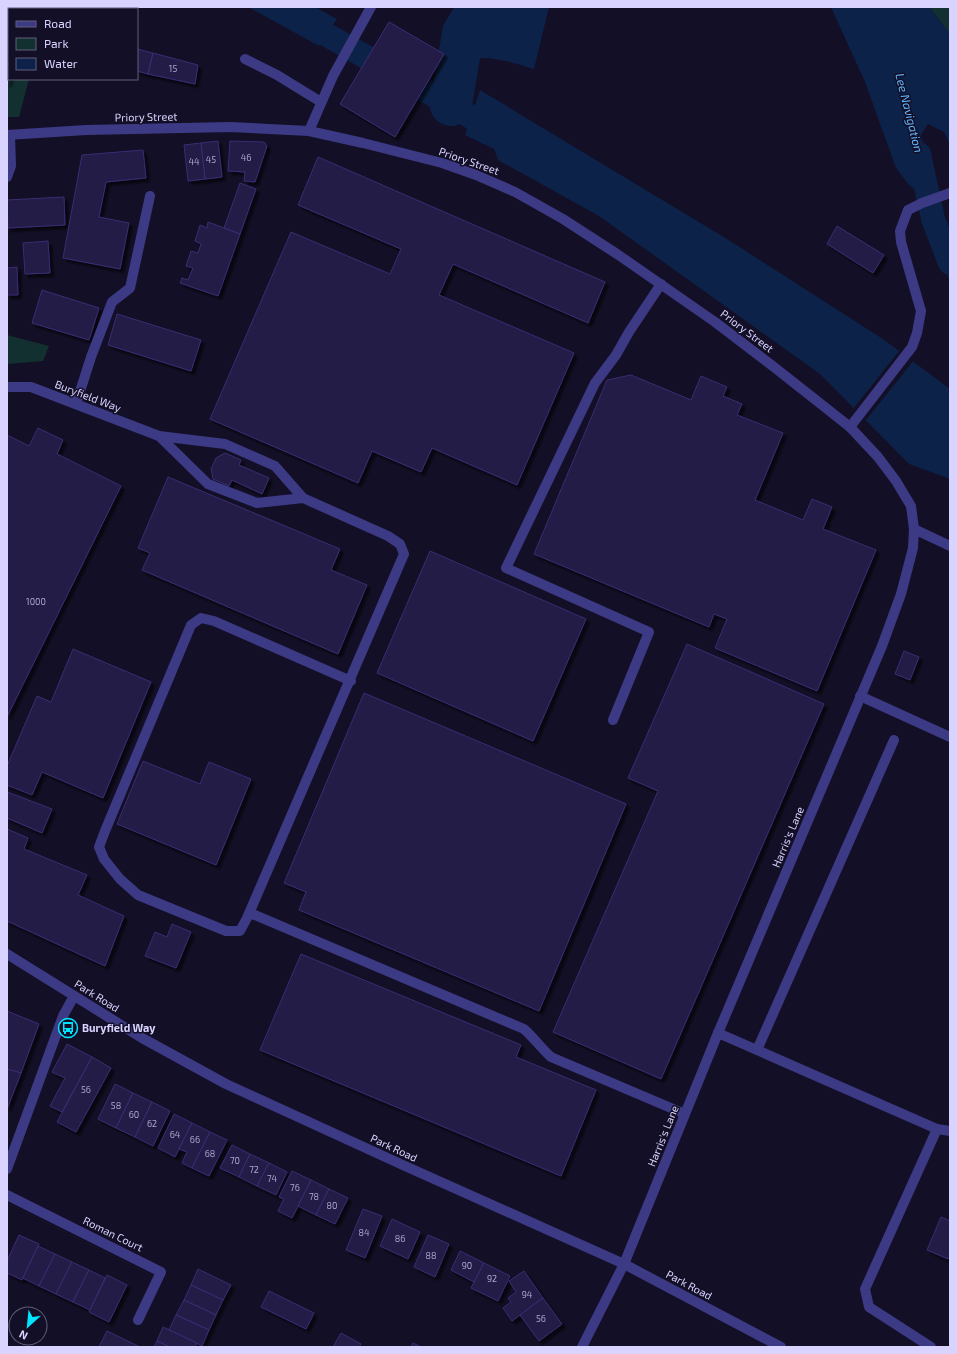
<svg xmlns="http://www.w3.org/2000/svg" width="957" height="1354" viewBox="0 0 957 1354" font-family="'Exo 2',sans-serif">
	<defs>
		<filter id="shadow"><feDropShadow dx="3.5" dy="3.5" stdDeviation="1" flood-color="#0009"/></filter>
	</defs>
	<rect width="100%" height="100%" fill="#130f26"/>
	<!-- green -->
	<g fill="#12302f">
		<polygon points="7,7 47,7 47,9 9,9 9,79 29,79 19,117 7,117"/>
		<polygon points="929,7 950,7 950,34"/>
		<polygon points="7,335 49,346 43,361 7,364"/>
	</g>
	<!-- water -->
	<g fill="#0c2248">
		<polygon points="248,7 315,7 337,19 319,46"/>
		<path d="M458 7H549L534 69C512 63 493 55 470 59L463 68 452 63 451 36Z"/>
		<polygon points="831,7 929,7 950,34 950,145 944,132 928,124 921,135 933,184 916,190 909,185 896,168 865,82"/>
		<polygon points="480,90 727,239 883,339 950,389 950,479 909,464 820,374 599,216 498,160 494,149 465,135"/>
		<polygon points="943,215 950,237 950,282 926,221"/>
	</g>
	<!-- pier -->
	<polygon fill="#130f26" points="900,350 914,360 866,420 853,409"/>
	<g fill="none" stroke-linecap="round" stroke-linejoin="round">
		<!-- canal -->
		<g stroke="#0c2248" stroke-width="24">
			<polyline points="275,7 288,13 451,105 499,134"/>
			<polyline points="919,154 933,219 950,263"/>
		</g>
		<!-- river -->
		<polyline stroke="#0c2248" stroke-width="42" points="451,105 463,33 479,7"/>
	</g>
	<!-- building -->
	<g fill="#241b47" stroke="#3b2d73" filter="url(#shadow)">
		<polygon points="389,22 444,54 395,137 340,104"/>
		<polygon points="137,49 153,53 148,74 137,71"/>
		<polygon points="153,53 198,65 195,84 148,74"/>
		<polygon points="7,72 9,73 9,79 7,84"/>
		<polygon points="218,141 222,177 205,179 201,143"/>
		<polygon points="230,141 264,142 267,146 255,182 244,181 245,172 228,171"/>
		<polygon points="201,143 205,179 188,181 184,145"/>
		<polygon points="143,150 146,178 106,182 99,217 129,223 120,269 63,258 82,155"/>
		<polygon points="318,157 605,282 588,323 453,264 439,295 574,353 517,485 432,448 421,472 372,451 358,483 210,419 291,232 390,274 401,249 298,205"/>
		<polygon points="240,183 256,189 240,234 224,228"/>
		<polygon points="64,197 65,225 8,228 7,200"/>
		<polygon points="208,222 240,234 218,296 180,283 182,278 188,280 193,268 186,266 191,251 198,253 201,244 195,241 200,225 207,228"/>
		<polygon points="837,226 884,255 873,273 827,244"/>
		<polygon points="48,241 50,273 25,274 23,243"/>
		<polygon points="17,267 18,295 7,295 7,268"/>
		<polygon points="42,290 99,308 89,340 32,323"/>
		<polygon points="117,314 201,340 191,371 108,345"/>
		<polygon points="631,375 691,400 701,376 727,387 723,396 742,404 737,415 783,433 755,500 803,520 812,499 832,507 823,529 876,550 817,691 715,648 727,619 714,614 709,627 534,554 607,380"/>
		<polygon points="38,428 63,440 57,454 121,486 7,717 7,435 29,446"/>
		<polygon points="225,453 241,460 239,465 269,478 262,494 232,480 229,486 213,479 211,469 216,458"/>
		<polygon points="168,477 340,549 331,570 367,585 338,654 142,570 150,553 138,548"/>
		<polygon points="430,551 586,619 533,741 377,673"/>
		<polygon points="687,644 824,704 661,1079 553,1032 658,791 628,778"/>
		<polygon points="73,649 151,682 103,798 42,772 32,795 7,785 7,766 37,696 51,702"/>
		<polygon points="904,651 919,657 910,680 895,674"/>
		<polygon points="364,693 626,804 539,1011 299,910 306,892 284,883"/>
		<polygon points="143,761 200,784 209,762 251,779 216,865 117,824"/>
		<polygon points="7,792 52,809 42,833 7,818"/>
		<polygon points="7,829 28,838 24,849 87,875 78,895 124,916 105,966 7,921"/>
		<polygon points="172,924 191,932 176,968 145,956 155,932 167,937"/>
		<polygon points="301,954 521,1045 516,1057 596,1090 561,1176 260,1050"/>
		<polygon points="7,1011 39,1024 21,1073 7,1069"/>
		<polygon points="67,1044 92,1057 62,1112 50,1106 65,1078 52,1072"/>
		<polygon points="92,1057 111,1068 76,1132 57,1122"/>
		<polygon points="7,1069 21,1073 7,1109"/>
		<polygon points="115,1084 133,1093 116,1128 98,1119"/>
		<polygon points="133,1093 152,1102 135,1137 116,1128"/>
		<polygon points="152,1102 170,1111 153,1146 135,1137"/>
		<polygon points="174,1114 192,1123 175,1157 158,1148"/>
		<polygon points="192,1123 210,1132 192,1168 182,1163 187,1152 179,1149"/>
		<polygon points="210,1132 227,1140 209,1176 192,1168"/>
		<polygon points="232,1145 250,1154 239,1177 220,1168"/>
		<polygon points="250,1154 269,1163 257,1186 239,1177"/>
		<polygon points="269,1163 287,1172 276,1195 257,1186"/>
		<polygon points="292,1171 311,1180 292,1218 278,1211 284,1199 279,1197"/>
		<polygon points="311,1180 329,1189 316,1215 298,1206"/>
		<polygon points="329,1189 348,1198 335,1224 316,1215"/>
		<polygon points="363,1209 382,1216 365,1258 346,1250"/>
		<polygon points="941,1217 950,1221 950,1256 948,1259 927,1250"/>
		<polygon points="392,1219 420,1232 408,1259 380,1246"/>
		<polygon points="19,1235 39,1244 22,1280 7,1273 7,1261"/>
		<polygon points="428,1235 449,1244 435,1277 414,1267"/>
		<polygon points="38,1246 55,1254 39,1286 23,1278"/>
		<polygon points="460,1251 484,1263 474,1282 451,1270"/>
		<polygon points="55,1254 72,1262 56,1294 39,1286"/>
		<polygon points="72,1262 89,1270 73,1302 56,1294"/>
		<polygon points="484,1263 510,1276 498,1301 471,1288"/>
		<polygon points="198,1269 231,1285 223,1300 191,1285"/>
		<polygon points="89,1270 105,1278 90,1310 73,1302"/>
		<polygon points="524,1271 543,1298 512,1321 503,1308 511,1302 508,1298 516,1292 509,1281"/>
		<polygon points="107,1275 127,1285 109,1322 89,1312"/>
		<polygon points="191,1285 223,1300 216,1315 184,1300"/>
		<polygon points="269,1291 314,1313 306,1329 261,1307"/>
		<polygon points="543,1298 562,1324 539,1341 520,1315"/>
		<polygon points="184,1300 216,1315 209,1330 176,1315"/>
		<polygon points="176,1315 209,1330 202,1346 169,1330"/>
		<polygon points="163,1327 197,1343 195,1347 170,1347 157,1341"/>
		<polygon points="107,1331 140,1347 99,1347"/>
		<polygon points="341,1333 361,1344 359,1347 333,1347"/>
		<polygon points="157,1341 170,1347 154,1347"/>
		<polygon points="413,1343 421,1347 411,1347"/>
	</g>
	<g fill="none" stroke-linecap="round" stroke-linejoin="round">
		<!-- minor -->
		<g stroke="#3d3a85" stroke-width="10">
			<polyline points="245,59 277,75 321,102"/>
			<polyline points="309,131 333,76 371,7"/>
			<polyline points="7,135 86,130 231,127 309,131 363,143 442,163 476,175 515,192 563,219 617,254 715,322 774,367 850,427 878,457 896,481 911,506 914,529 913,548 901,594 882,646 718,1033 624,1264 582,1347"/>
			<polyline points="7,177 11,166 10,135"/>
			<polyline points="7,387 31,387 159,436 225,444 275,466 303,498 388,536 400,544 404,554 247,918 240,931 226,931 138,895 120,879 104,859 99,847 105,831 191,625 201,618 214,621 351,681"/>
			<polyline points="76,404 91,357 112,302 130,288 150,196"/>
			<polyline points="850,427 912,347 917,333 921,311 901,242 900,231 908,210 922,203 950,193"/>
			<polyline points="159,436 208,484 257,503 303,498"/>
			<polyline points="914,529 950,546"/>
			<polyline points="860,696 950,737"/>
			<polyline points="613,720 649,632 506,568 595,383 616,355 629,332 661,284"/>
			<path d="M250 913 524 1029C534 1038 541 1048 551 1057L685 1114"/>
			<polyline points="7,954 142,1038 226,1084 405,1166 624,1264 781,1347"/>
			<polyline points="718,1033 757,1050 894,740"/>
			<polyline points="757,1050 937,1129 865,1289 869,1307 931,1347"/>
			<polyline points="937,1129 950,1131"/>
			<polyline points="7,1169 63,1016 74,996"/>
			<polyline points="7,1195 161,1272 138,1320"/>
		</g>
	</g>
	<!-- icons -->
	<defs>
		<g id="bus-ring" transform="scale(1)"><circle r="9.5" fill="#130f26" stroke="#00e5ff" stroke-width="1.5"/><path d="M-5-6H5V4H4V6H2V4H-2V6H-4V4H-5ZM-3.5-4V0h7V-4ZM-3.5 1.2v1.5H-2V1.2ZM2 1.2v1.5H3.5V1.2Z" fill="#00e5ff"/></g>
	</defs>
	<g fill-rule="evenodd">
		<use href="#bus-ring" x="68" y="1028"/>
	</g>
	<g text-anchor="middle" stroke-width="3" stroke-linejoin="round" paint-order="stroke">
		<!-- number labels -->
		<g font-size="9" fill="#aca6d1">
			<text x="173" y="72">15</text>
			<text x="246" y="161">46</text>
			<text x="211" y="163">45</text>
			<text x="194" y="165">44</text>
			<text x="36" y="605">1000</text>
			<text x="86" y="1093">56</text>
			<text x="116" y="1109">58</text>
			<text x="134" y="1118">60</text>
			<text x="152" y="1127">62</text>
			<text x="175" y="1138">64</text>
			<text x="195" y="1143">66</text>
			<text x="210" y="1157">68</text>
			<text x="235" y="1164">70</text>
			<text x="254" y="1173">72</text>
			<text x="272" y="1182">74</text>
			<text x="295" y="1191">76</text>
			<text x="314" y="1200">78</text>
			<text x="332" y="1209">80</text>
			<text x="364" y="1236">84</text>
			<text x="400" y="1242">86</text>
			<text x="431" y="1259">88</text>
			<text x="467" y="1269">90</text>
			<text x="492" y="1282">92</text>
			<text x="527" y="1298">94</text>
			<text x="541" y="1322">56</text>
		</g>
		<!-- street labels -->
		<g font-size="11" fill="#d9d4ff" stroke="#130f26">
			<text transform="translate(146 117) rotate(-1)" y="4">Priory Street</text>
			<text transform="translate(469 161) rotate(19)" y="4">Priory Street</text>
			<text transform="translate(747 331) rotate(37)" y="4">Priory Street</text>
			<text transform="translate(88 396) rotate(21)" y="4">Buryfield Way</text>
			<text transform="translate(788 837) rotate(-67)" y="4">Harris's Lane</text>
			<text transform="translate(97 996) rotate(32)" y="4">Park Road</text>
			<text transform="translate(663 1136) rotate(-68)" y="4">Harris's Lane</text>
			<text transform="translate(394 1148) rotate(25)" y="4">Park Road</text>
			<text transform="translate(113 1234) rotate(26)" y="4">Roman Court</text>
			<text transform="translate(689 1285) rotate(28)" y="4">Park Road</text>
		</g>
		<!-- poi labels -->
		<g font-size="11" font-weight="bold" fill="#d9d4ff" stroke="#130f26" text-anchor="start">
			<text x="82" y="1032">Buryfield Way</text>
		</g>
		<!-- water labels -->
		<g font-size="12" font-style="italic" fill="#62b6ff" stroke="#130f26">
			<text transform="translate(909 113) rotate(76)" y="4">Lee Navigation</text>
		</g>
	</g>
	<!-- border -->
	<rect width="957" height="1354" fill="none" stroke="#d9d4ff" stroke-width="16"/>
	<!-- legend -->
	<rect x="8" y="8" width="130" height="72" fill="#130f26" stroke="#625e7d"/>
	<rect x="16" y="21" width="20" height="6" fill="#3d3a85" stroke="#625e7d"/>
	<text x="44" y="28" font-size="12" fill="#d9d4ff">Road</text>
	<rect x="16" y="38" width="20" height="12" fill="#12302f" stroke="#625e7d"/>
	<text x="44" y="48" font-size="12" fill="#d9d4ff">Park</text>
	<rect x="16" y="58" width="20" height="12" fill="#0c2248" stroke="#625e7d"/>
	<text x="44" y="68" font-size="12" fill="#d9d4ff">Water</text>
	<!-- north arrow -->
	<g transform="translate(28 1326) rotate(207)"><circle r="19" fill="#130f26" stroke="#625e7d"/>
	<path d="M0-3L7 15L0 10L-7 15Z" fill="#00e5ff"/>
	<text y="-6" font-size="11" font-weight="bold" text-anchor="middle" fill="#d9d4ff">N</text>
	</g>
</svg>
